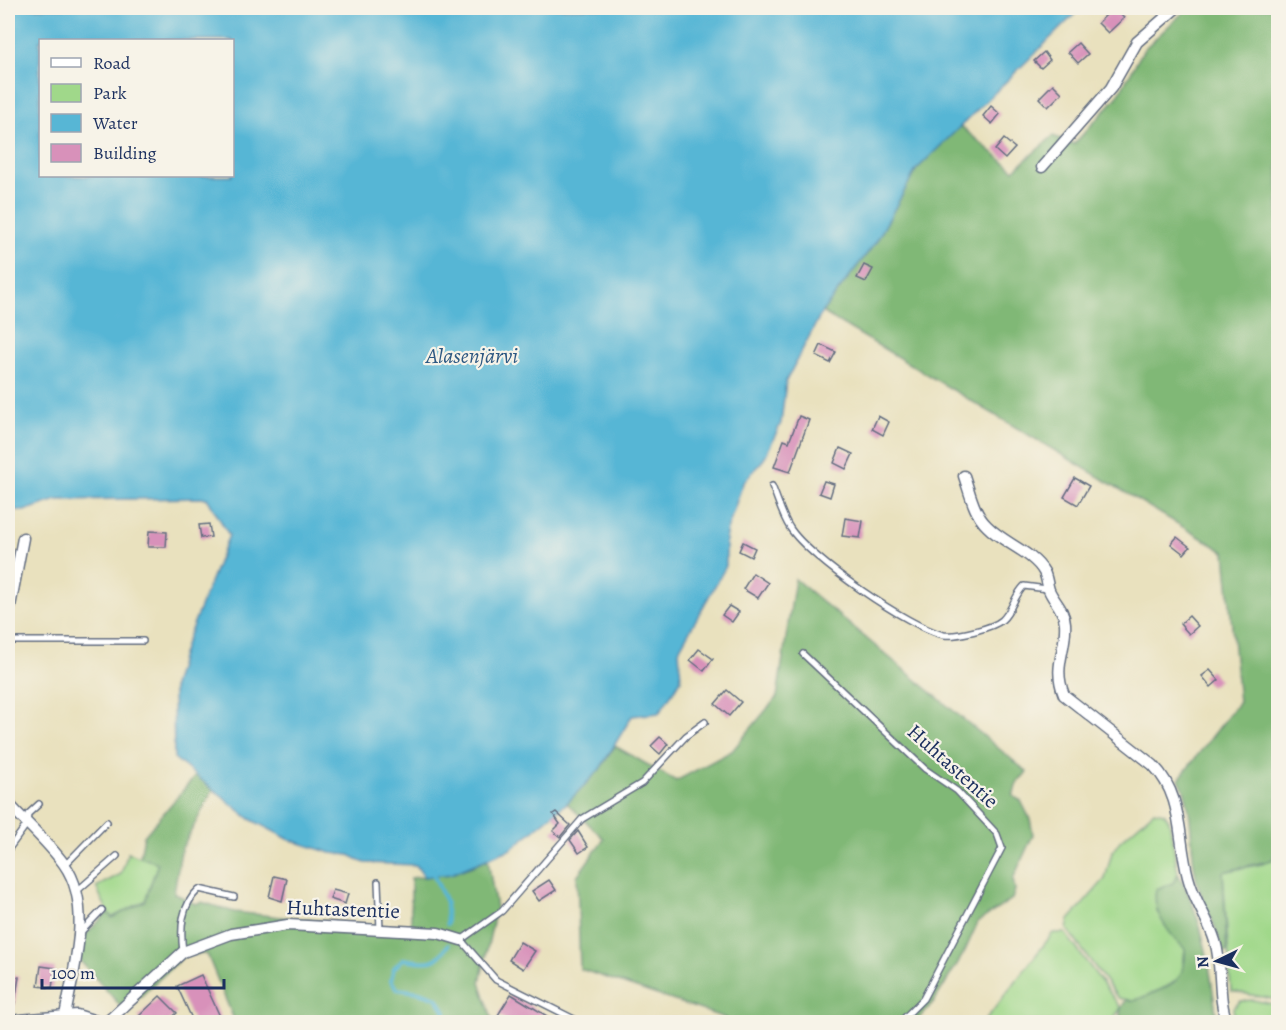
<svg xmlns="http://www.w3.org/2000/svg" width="1286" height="1030" viewBox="0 0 1286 1030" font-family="Alegreya,serif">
	<rect width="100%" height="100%" fill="#f7f3e8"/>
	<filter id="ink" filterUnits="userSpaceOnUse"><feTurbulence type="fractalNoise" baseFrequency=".0167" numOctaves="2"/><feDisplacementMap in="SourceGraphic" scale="12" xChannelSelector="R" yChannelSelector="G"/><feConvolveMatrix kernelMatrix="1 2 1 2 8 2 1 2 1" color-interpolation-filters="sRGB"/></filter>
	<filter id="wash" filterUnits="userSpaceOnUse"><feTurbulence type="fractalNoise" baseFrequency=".008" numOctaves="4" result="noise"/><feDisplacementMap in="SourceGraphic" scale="24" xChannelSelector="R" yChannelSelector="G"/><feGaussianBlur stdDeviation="1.35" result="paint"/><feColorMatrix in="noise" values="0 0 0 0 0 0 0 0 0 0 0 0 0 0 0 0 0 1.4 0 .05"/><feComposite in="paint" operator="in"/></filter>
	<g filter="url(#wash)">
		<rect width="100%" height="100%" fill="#e9e1be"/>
		<!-- green -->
		<g fill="#a0d88a" stroke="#5e8474" stroke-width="1.5">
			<polygon points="1154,811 1164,813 1169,820 1178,874 1173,883 1156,889 1157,912 1185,949 1182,972 1174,985 1134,1001 1118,998 1067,929 1069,920 1105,879 1112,852 1120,841"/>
			<polygon points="1276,844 1278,844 1278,1000 1231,991 1223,872 1262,864"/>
			<polygon points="128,853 158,863 145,901 111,918 96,887 121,874"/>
			<polygon points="1053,933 1065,933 1121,1008 1111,1022 984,1022"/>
			<polygon points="1253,1000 1278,1005 1278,1022 1235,1022 1233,1008 1241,1001"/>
		</g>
		<!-- forest -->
		<g fill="#80b876" stroke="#4e746a" stroke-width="1.5">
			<path d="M1188 8H1278V844L1272 860 1223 872 1227 952H1221C1219 928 1205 908 1198 885 1188 852 1196 810 1179 779L1239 702 1225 552 822 312 876 242 916 170 960 126 1014 170 1053 136 1074 144 1117 97 1144 49Z"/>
			<polygon points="795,579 1027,772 1017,783 1013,796 1021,801 1030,819 1033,835 1013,879 1015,890 1012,899 978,922 964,953 935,1000 916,1022 723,1022 725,1018 580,969 577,876 604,839 567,803 600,769 615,746 676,781 732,751 777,697"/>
			<polygon points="196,775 213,790 181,850 174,893 195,904 202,902 234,912 374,927 411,926 411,878 451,874 488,860 496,908 480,982 493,1022 235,1022 207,954 185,955 125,1011 74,954 86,934 108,912 112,918 145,901 158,863 140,857 144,836"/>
			<path d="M1178 874C1204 919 1211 972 1217 1022H1119L1121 1008 1126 1000C1135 1001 1141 998 1150 994 1175 984 1186 979 1185 949 1169 934 1151 912 1156 889L1173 883Z"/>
		</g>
		<!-- water -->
		<path fill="#57b6d5" stroke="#39729a" stroke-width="1.5" fill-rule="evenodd" d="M8 8H1081L916 170 876 242 822 312 786 381 781 423 764 459 743 483 726 533V566L679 650 681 680 659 713 632 716 600 769 567 803 511 849 451 874 424 877 416 865 365 863 349 855 331 853 290 840 250 819 174 758 173 686 185 645 229 535 207 498 57 500 24 511 8 509ZM40 40H232V176H40Z"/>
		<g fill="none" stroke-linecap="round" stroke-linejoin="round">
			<!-- stream -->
			<g stroke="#57b6d5" stroke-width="4">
				<polyline points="433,874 446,902 447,924"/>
				<path d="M443 1022 445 1012 437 998 419 992 397 989 391 980 394 968 403 959C426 962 435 967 448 945"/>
			</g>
		</g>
		<g id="blocks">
			<!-- building -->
			<g fill="#d891ba">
				<polygon points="1113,8 1124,18 1108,33 1098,23"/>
				<polygon points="1078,43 1088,54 1078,63 1068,52"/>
				<polygon points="1044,52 1050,60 1041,68 1034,61"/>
				<polygon points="1053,84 1062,93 1048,107 1039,98"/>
				<polygon points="991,106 1000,114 992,124 983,116"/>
				<polygon points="1004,139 1015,148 1005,159 995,150"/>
				<polygon points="864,265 873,269 866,282 857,278"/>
				<polygon points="821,345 836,352 830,363 816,356"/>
				<polygon points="799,416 809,420 790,472 774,467 784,440 789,442"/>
				<polygon points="878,416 889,422 883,435 872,429"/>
				<polygon points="840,448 853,454 846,469 834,463"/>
				<polygon points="1075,478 1089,486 1078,505 1064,497"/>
				<polygon points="824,481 834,484 830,497 819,493"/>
				<polygon points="845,518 863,521 860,538 842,536"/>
				<polygon points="209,524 211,537 201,538 199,525"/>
				<polygon points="149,531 167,532 166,547 148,547"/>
				<polygon points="1177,537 1190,547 1184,554 1171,544"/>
				<polygon points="743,542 755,548 751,557 739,551"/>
				<polygon points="753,573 768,583 758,598 743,589"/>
				<polygon points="729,606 739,612 732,622 722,615"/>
				<polygon points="1189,616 1198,626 1189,634 1180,624"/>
				<polygon points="699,649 713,659 704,671 690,660"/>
				<polygon points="1210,670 1219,680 1211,687 1202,676"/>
				<polygon points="727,690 741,702 729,716 715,704"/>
				<polygon points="660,737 668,744 660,754 651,746"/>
				<polygon points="556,812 570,825 560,837 553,831 560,824 553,814"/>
				<polygon points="578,831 588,847 579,853 570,840"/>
				<polygon points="274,876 287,879 282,901 269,897"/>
				<polygon points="549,880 556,890 539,901 532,891"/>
				<polygon points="333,890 348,894 345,904 330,899"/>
				<polygon points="520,942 535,951 523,969 509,960"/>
				<polygon points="41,966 55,968 52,988 38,986"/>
				<polygon points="8,975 19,977 13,1013 8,1014"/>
				<polygon points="201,975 223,1023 194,1023 177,986"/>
				<polygon points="511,994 547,1016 543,1023 510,1023 498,1015"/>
				<polygon points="160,996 177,1013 166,1023 144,1023 138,1017"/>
			</g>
		</g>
	</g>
	<g filter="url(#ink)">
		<use href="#blocks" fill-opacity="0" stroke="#636d80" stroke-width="1.5"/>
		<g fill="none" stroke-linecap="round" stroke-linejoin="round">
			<!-- service casing -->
			<g stroke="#636d80" stroke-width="8">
				<g id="service">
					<path d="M772 486C778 500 782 516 790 528 809 558 910 628 944 635 956 637 993 628 1002 620 1012 611 1014 596 1024 586L1047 589"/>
					<polyline points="12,641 143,641"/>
					<polyline points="803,654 925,769 957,791 997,834 1002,848 923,999 900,1022"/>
					<polyline points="8,850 27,824 28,814 39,804"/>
					<polyline points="65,865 107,822"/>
					<polyline points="378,882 380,930"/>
					<polyline points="77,891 117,856"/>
					<polyline points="81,932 102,910"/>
					<path d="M183 952C180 928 181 906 199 889L234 897"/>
					<polyline points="580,1022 496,980 461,940 502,911 582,819 642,783 686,736 705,722"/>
				</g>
			</g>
			<!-- minor casing -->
			<g stroke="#636d80" stroke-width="13">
				<g id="minor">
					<polyline points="1042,167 1111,88 1137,42 1176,8"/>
					<path d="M964 476C970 493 974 514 987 526 1003 543 1033 552 1044 572 1047 578 1047 584 1049 590 1054 602 1064 609 1065 623 1067 651 1052 665 1064 695L1153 765C1184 797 1177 836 1188 877 1194 901 1208 918 1215 941 1223 967 1217 997 1227 1022"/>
					<polyline points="8,617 23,538"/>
					<path d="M8 803C26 823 48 842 64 864 94 906 73 970 65 1016"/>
					<polyline points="8,1021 77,1015 99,1022"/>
					<polyline points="107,1022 183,952 231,934 288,925 438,933 461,940"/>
				</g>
			</g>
			<!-- service -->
			<use href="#service" stroke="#fff" stroke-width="5"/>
			<!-- minor -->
			<use href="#minor" stroke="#fff" stroke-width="10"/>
		</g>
	</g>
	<g text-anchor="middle" stroke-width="4.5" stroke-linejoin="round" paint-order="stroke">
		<!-- street labels -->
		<g font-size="21" fill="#1b2f5e" stroke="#f7f3e8">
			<text transform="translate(953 766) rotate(42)" y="7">Huhtastentie</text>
			<text transform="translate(343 909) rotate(2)" y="7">Huhtastentie</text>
		</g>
		<!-- water labels -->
		<g font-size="22" font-style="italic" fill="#2d5882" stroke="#f7f3e8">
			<text x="472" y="363">Alasenjärvi</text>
		</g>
	</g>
	<!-- margin -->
	<rect width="1286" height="1030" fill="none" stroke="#f7f3e8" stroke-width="30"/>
	<!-- legend -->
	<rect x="39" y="39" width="195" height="138" fill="#f7f3e8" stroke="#9fa5b1" stroke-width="1.5"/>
	<rect x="51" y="58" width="30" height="9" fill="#ffffff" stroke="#9fa5b1" stroke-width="1.5"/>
	<text x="93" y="69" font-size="18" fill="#1b2f5e">Road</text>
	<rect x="51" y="84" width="30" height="18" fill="#a0d88a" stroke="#9fa5b1" stroke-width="1.5"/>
	<text x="93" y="99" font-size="18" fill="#1b2f5e">Park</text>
	<rect x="51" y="114" width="30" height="18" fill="#57b6d5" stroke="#9fa5b1" stroke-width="1.5"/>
	<text x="93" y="129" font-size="18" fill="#1b2f5e">Water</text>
	<rect x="51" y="144" width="30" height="18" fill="#d891ba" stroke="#9fa5b1" stroke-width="1.5"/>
	<text x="93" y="159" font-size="18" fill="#1b2f5e">Building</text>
	<!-- north arrow -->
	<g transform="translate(1217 961) rotate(265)" stroke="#f7f3e8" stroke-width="4.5" paint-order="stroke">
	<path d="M0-4.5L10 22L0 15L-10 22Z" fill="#1b2f5e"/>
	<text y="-9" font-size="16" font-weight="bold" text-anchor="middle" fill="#1b2f5e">N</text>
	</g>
	<!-- scale -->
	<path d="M42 979v9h182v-9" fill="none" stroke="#1b2f5e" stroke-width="3"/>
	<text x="51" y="979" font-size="18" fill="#1b2f5e" stroke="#f7f3e8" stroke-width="4.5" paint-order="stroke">100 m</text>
</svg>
